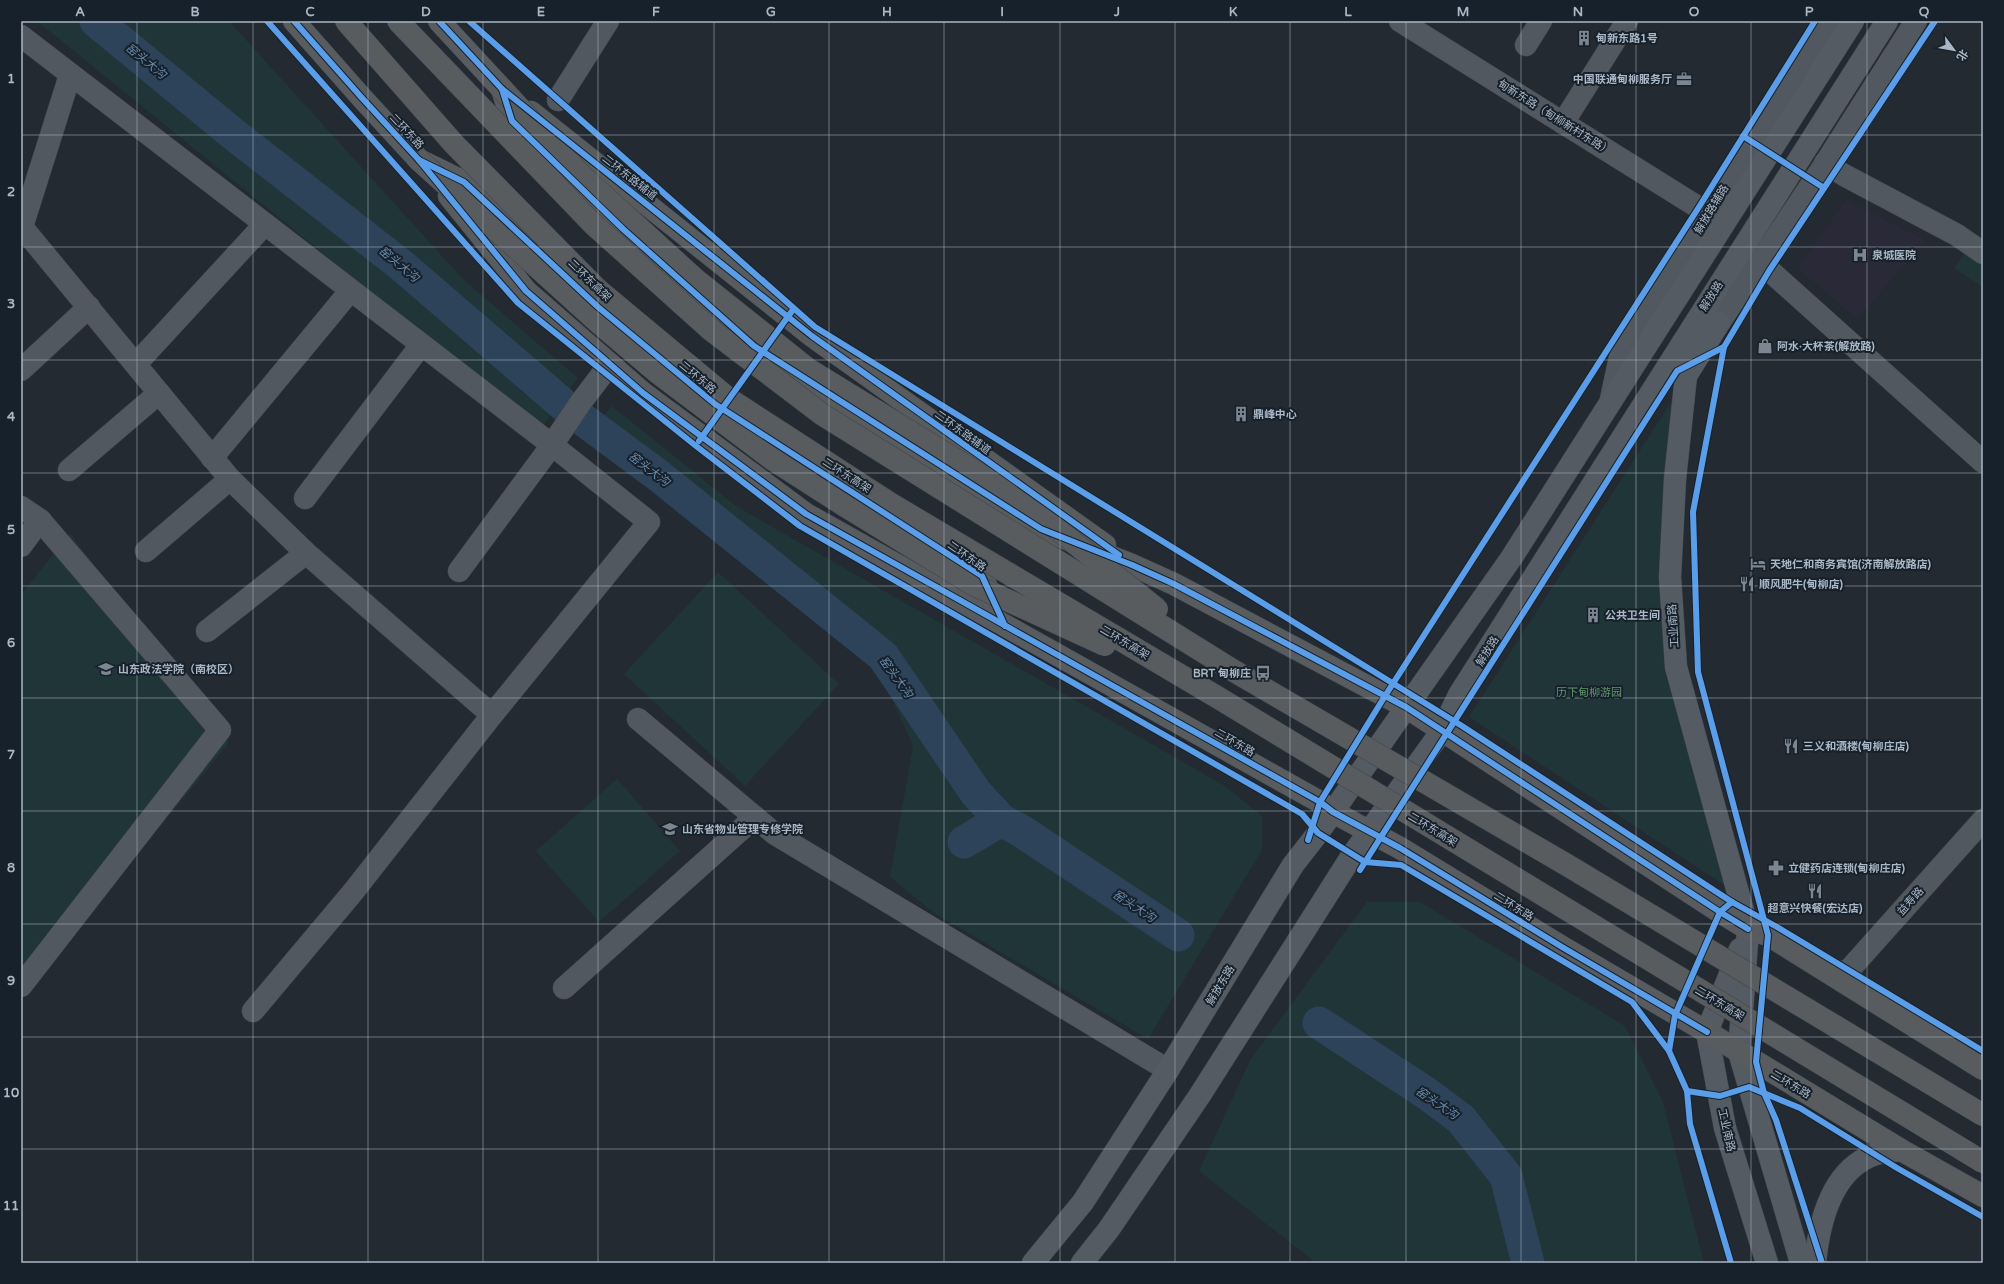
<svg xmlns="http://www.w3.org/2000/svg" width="2004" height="1284" viewBox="0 0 2004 1284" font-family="'Varela Round','Noto Sans SC',sans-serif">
	<rect width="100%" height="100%" fill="#232a31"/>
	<!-- medical -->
	<polygon fill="#292937" points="1847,199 1926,241 1857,319 1797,268"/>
	<!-- green -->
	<g fill="#203537">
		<polygon points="37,21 229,21 462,278 578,378 540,430"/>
		<polygon points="1967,249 1983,260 1983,287 1954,268"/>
		<polygon points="1678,391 1666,577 1738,894 1469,717"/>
		<polygon points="612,406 736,506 1225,786 1262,816 1262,850 1148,1039 934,913 890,877 913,746 876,663 889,648 587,434"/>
		<polygon points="70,533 229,743 21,996 21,595"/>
		<polygon points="718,572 839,684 745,786 624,674"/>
		<polygon points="617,779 680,851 599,922 536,851"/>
		<polygon points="1367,902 1420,902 1625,1026 1663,1102 1704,1263 1316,1263 1199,1171 1250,1060"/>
	</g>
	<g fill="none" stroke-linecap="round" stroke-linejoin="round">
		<!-- river -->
		<g stroke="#2c435a" stroke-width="33">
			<polyline points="96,21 232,133 401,265 566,407 659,476 883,656 976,793 1001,820 1023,832 1178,935"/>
			<polyline points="964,842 1001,820"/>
			<polyline points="1319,1023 1426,1093 1461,1119 1506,1176 1528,1263"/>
		</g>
		<!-- minor casing -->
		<g stroke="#3f444a" stroke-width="23">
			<g id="minor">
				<polyline points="1400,21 1709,214"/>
				<polyline points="21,36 552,445 649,522 492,715 306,553 230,479 22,227 70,75"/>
				<polyline points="1526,45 1541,21"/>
				<polyline points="558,100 608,21"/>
				<polyline points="1563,123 1627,21"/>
				<polyline points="1825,163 1844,175 1957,235 1983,253"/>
				<polyline points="1760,262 1983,462"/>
				<polyline points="1719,323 1821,170 1916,21"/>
				<polyline points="136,364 265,224"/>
				<polyline points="21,370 89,307"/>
				<polyline points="1611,399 1620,357 1709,214 1750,142 1828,21"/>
				<polyline points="212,458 346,296"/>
				<polyline points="69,470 159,393"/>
				<polyline points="305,498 418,349"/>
				<polyline points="21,507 40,520 220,730 21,986"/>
				<polyline points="21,546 40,520"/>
				<polyline points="146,551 230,479"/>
				<polyline points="459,571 552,445 581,402 610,364"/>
				<polyline points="207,631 306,553"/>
				<polyline points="638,719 775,834 1168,1070"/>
				<polyline points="1833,975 1849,970 1983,820"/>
				<polyline points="564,988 755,817"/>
				<polyline points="253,1011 353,892 492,715"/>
			</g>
		</g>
		<!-- major casing -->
		<g stroke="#40474e" stroke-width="23">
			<g id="major">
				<polyline points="1719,323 1686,376 1675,479 1670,577 1676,667 1748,929 1739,1052 1801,1263"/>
				<polyline points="1740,949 1707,1032 1725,1128 1767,1263"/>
				<polyline points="1033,1263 1083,1202 1168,1070 1293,865 1318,833 1512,557 1853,21"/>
				<polyline points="1082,1263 1109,1229 1200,1095 1353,854 1441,732 1459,695 1887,21"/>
				<path d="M1815 1263C1819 1223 1831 1171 1873 1155 1881 1152 1892 1151 1901 1150"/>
			</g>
		</g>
		<!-- highway casing -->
		<g stroke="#3f464e" stroke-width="23">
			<g id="highway">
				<polyline points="294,21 362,98 419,160 464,182 598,307 715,404 982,576 994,603"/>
				<polyline points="439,21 502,89 512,121 623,229 754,346 1041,529 1132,565 1174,584 1406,707 1720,912 1748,929 1768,935 1781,943 1983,1069"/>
				<polyline points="531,112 812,336 1105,545"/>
				<polyline points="449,196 526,291 643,393 806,514 1320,802 1333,812 1400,848 1562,947 1707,1032 1901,1150 1983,1196"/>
			</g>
		</g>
		<!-- minor -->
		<use href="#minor" stroke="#525860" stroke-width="22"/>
		<!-- major -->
		<use href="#major" stroke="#555b62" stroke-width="22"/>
		<!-- highway -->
		<use href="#highway" stroke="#585c5f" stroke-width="22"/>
		<!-- highway-bridge casing -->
		<g stroke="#3f464e" stroke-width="23" stroke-linecap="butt">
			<g id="highway-bridge">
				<polyline points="346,21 454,144 597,289 729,399 891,504 1217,697 1983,1162"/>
				<polyline points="398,21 593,224 711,330 823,415 1234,671 1567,865 1983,1115"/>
				<polyline points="502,89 581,175 695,279 808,369 1018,498 1157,609"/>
				<polyline points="419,160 599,323 658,373 772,459 842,504 972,584 1105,645"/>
			</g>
		</g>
		<!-- highway-bridge -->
		<use href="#highway-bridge" stroke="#585c5f" stroke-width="22"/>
		<!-- cycleway casing -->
		<g stroke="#17212c" stroke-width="8">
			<g id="cycleway">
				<polyline points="267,21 518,303 696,446 800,526 1302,814 1318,833 1365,862 1401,865 1632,1002 1669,1051 1687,1091 1690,1124 1731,1263"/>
				<polyline points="294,21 362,98 419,160 464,182 598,307 715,404 982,576 1005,626"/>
				<polyline points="439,21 502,89 512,121 623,229 754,346 1041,529 1132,565 1174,584 1406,707 1720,912 1748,929"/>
				<polyline points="469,21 815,327 1462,726 1732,902 1777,927 1983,1051"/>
				<polyline points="502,89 812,336 1119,555"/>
				<polyline points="1743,136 1824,188"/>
				<polyline points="419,160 526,291 643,393 806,514 1320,802 1333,812 1400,848 1562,947 1707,1032"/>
				<polyline points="1724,347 1693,512 1698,672 1768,935 1756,1062 1764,1093 1776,1120 1822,1263"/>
				<polyline points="699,441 792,311"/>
				<polyline points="1308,840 1320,802 1385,696 1699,207 1815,21"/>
				<polyline points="1360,870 1677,371 1724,347 1769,271 1935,21"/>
				<polyline points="1669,1051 1675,1015 1720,912 1732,902"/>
				<polyline points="1687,1091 1720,1096 1749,1087 1800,1108 1897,1168 1983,1217"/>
			</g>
		</g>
		<!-- cycleway -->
		<use href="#cycleway" stroke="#5a9eea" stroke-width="6"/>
	</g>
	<!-- grid -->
	<path fill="none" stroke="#aab7c5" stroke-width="1" stroke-opacity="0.55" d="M137 21V1263M253 21V1263M368 21V1263M483 21V1263M598 21V1263M714 21V1263M829 21V1263M944 21V1263M1060 21V1263M1175 21V1263M1290 21V1263M1406 21V1263M1521 21V1263M1636 21V1263M1751 21V1263M1867 21V1263M21 135H1983M21 247H1983M21 360H1983M21 473H1983M21 586H1983M21 698H1983M21 811H1983M21 924H1983M21 1037H1983M21 1149H1983"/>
	<!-- icons -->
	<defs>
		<g id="building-bare" transform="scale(1.2)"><path d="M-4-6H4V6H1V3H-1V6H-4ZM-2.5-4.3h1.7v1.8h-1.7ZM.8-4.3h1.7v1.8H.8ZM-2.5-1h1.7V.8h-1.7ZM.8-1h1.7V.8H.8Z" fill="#7b8691" stroke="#17212c" stroke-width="2.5" paint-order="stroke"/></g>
		<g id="office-bare" transform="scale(1.2)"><path d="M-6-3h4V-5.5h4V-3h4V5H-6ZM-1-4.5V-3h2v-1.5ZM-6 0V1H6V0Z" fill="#7b8691" stroke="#17212c" stroke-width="2.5" paint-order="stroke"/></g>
		<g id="hospital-bare" transform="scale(1.2)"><path d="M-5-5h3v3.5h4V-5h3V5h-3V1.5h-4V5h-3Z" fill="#7b8691" stroke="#17212c" stroke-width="2.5" paint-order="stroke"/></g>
		<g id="shop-bare" transform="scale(1.2)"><path d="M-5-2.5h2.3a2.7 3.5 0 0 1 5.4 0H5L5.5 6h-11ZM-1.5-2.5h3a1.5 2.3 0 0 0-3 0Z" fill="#7b8691" stroke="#17212c" stroke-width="2.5" paint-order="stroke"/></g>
		<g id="hotel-bare" transform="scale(1.2)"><path d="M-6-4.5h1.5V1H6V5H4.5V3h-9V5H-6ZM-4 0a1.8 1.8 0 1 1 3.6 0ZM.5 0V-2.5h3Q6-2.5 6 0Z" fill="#7b8691" stroke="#17212c" stroke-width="2.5" paint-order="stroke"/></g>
		<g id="restaurant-bare" transform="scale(1.2)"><path d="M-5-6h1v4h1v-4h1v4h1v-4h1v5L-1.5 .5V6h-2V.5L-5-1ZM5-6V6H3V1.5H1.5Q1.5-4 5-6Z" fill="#7b8691" stroke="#17212c" stroke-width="2.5" paint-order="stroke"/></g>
		<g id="university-bare" transform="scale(1.2)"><path d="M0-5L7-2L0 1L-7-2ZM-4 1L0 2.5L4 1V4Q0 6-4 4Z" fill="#7b8691" stroke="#17212c" stroke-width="2.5" paint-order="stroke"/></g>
		<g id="bus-bare" transform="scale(1.2)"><path d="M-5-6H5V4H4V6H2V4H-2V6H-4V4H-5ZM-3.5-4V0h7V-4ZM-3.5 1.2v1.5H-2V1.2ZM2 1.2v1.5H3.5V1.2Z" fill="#7b8691" stroke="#17212c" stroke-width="2.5" paint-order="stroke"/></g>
		<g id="school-bare" transform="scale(1.2)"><path d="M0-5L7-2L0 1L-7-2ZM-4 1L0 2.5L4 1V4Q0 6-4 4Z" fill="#7b8691" stroke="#17212c" stroke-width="2.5" paint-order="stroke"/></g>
		<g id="pharmacy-bare" transform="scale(1.2)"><path d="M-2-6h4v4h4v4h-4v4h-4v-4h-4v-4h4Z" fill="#7b8691" stroke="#17212c" stroke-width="2.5" paint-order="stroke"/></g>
	</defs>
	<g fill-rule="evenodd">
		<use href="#building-bare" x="1584" y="38"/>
		<use href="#office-bare" x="1684" y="79"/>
		<use href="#hospital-bare" x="1860" y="255"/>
		<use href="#shop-bare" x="1765" y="346"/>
		<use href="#building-bare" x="1241" y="414"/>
		<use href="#hotel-bare" x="1758" y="564"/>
		<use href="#restaurant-bare" x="1747" y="584"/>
		<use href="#building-bare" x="1593" y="615"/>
		<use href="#university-bare" x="106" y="669"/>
		<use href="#bus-bare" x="1263" y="673"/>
		<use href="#restaurant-bare" x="1791" y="746"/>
		<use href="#school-bare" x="670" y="829"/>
		<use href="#pharmacy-bare" x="1776" y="868"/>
		<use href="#restaurant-bare" x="1815" y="891"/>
	</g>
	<g text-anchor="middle" stroke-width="4" stroke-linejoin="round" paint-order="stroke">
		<!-- poi labels -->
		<g font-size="11" font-weight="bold" fill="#aab7c5" stroke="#17212c" text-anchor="start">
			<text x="1596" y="42">甸新东路1号</text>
			<text x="1672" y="83" text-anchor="end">中国联通甸柳服务厅</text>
			<text x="1872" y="259">泉城医院</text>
			<text x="1777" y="350">阿水·大杯茶(解放路)</text>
			<text x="1253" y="418">鼎峰中心</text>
			<text x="1770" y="568">天地仁和商务宾馆(济南解放路店)</text>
			<text x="1759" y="588">顺风肥牛(甸柳店)</text>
			<text x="1605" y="619">公共卫生间</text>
			<text x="118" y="673">山东政法学院（南校区）</text>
			<text x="1251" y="677" text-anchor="end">BRT 甸柳庄</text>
			<text x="1803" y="750">三义和酒楼(甸柳庄店)</text>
			<text x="682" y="833">山东省物业管理专修学院</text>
			<text x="1788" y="872">立健药店连锁(甸柳庄店)</text>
			<text x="1815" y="912" text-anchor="middle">超意兴快餐(宏达店)</text>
		</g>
		<!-- street labels -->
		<g font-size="11" fill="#aab7c5" stroke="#17212c">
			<text transform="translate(1555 117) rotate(32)" y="4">甸新东路（甸柳新村东路）</text>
			<text transform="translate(407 131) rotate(47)" y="4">二环东路</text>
			<text transform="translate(630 177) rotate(38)" y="4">二环东路辅道</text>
			<text transform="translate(1711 209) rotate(-59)" y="4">解放路辅路</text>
			<text transform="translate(590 280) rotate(44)" y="4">二环东高架</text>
			<text transform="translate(1711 296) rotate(-57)" y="4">解放路</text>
			<text transform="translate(698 377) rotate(40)" y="4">二环东路</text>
			<text transform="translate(963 432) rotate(36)" y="4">二环东路辅道</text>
			<text transform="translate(847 475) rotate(33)" y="4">二环东高架</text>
			<text transform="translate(967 556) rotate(35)" y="4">二环东路</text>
			<text transform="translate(1673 626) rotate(-94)" y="4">工业南路</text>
			<text transform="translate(1125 642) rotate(31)" y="4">二环东高架</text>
			<text transform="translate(1487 651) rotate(-58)" y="4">解放路</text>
			<text transform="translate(1235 742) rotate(30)" y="4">二环东路</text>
			<text transform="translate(1433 829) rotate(31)" y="4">二环东高架</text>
			<text transform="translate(1910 901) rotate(-48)" y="4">益寿路</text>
			<text transform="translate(1514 906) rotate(32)" y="4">二环东路</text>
			<text transform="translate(1220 985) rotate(-59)" y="4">解放东路</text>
			<text transform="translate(1720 1003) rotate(31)" y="4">二环东高架</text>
			<text transform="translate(1791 1084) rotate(31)" y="4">二环东路</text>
			<text transform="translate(1727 1130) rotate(77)" y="4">工业南路</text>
		</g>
		<!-- park labels -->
		<g font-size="11" fill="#609769" stroke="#17212c">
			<text x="1589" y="696">历下甸柳游园</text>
		</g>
		<!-- water labels -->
		<g font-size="12" font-style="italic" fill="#678aac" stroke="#17212c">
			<text transform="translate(146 61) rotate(39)" y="4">窑头大沟</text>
			<text transform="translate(399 264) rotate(40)" y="4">窑头大沟</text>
			<text transform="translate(649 469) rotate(37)" y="4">窑头大沟</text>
			<text transform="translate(896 677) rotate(54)" y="4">窑头大沟</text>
			<text transform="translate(1134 906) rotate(33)" y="4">窑头大沟</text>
			<text transform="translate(1437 1103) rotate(34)" y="4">窑头大沟</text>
		</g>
	</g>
	<!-- border -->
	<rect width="2004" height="1284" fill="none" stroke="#17212c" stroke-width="44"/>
	<!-- north arrow -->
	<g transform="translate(1954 50) rotate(122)" stroke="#17212c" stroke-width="3" paint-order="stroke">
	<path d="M0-3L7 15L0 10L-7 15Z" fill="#aab7c5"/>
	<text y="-6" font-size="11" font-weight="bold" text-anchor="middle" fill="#aab7c5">北</text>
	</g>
	<rect x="22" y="22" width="1960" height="1240" fill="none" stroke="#aab7c5" stroke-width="1.5"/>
	<g font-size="13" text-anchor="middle" font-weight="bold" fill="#aab7c5">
		<text x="80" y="16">A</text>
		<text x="195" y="16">B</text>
		<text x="310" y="16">C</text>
		<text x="426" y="16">D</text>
		<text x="541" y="16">E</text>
		<text x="656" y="16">F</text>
		<text x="771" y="16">G</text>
		<text x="887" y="16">H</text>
		<text x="1002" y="16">I</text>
		<text x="1117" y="16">J</text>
		<text x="1233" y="16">K</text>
		<text x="1348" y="16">L</text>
		<text x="1463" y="16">M</text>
		<text x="1578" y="16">N</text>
		<text x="1694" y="16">O</text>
		<text x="1809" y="16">P</text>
		<text x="1924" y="16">Q</text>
		<text x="11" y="83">1</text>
		<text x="11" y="196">2</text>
		<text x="11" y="308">3</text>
		<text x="11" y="421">4</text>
		<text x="11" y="534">5</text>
		<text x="11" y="647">6</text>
		<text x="11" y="759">7</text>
		<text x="11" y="872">8</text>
		<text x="11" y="985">9</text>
		<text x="11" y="1097">10</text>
		<text x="11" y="1210">11</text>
	</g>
</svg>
